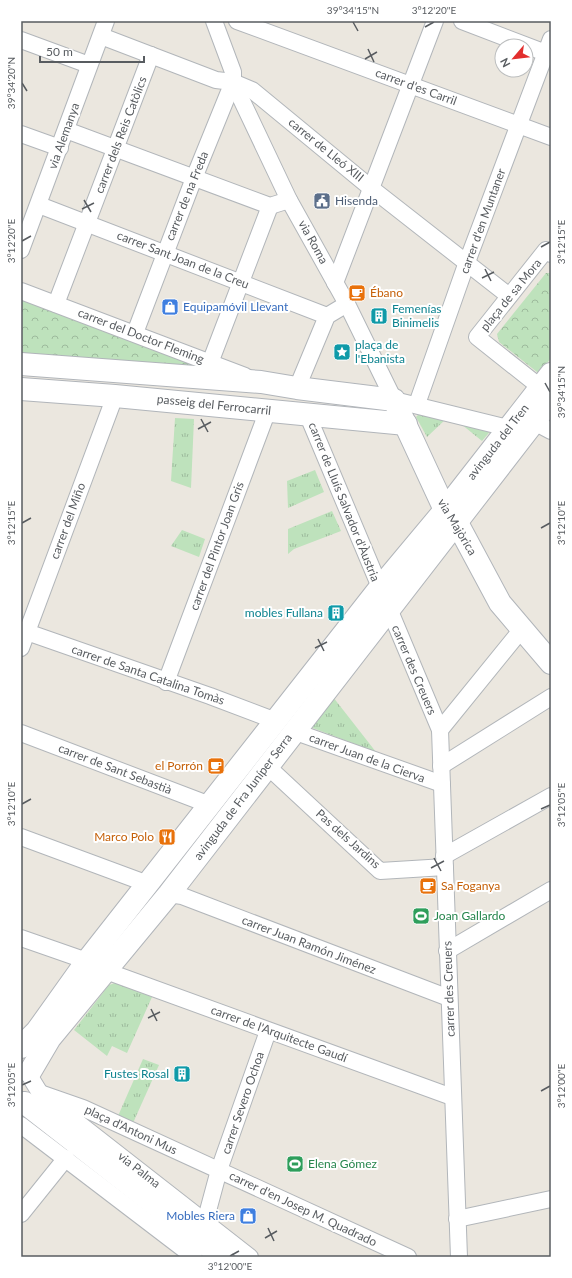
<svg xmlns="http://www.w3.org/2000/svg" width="572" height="1278" viewBox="0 0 572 1278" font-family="Lato,sans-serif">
	<defs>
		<pattern id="grass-tufts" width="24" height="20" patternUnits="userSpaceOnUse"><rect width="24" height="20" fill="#bee2bc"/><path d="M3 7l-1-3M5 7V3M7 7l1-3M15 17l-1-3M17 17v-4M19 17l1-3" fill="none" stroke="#9dba9c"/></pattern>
		<pattern id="forest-crowns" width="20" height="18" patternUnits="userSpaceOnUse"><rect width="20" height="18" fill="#bee2bc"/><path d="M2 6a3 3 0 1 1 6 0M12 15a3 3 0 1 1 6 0" fill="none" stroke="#9dba9c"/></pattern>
	</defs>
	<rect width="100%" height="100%" fill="#ebe7df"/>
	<!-- grass -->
	<g fill="url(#grass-tufts)">
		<polygon points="421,412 447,418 427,437 416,417"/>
		<polygon points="175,418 194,419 191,488 171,481"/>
		<polygon points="461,424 493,428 482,441"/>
		<polygon points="315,470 324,492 288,508 287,481"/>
		<polygon points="332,511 341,531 294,549 288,554 288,529"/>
		<polygon points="182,530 205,539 199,557 171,546"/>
		<polygon points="333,697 376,752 310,727"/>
		<polygon points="115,983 152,997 127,1053 112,1046 107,1056 74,1030 109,985"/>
		<polygon points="143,1059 159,1065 133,1123 118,1116"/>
	</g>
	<!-- forest -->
	<g fill="url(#forest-crowns)">
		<polygon points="546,273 551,273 551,358 540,372 537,372 499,342 497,334"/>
		<polygon points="21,300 196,365 197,366 21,355"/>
	</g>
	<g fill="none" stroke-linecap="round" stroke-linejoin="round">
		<!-- street casing -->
		<g stroke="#b2b6ba" stroke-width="18">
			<g id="street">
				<polyline points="214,21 233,72 233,82 289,200 347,304 394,400 508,428 517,433"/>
				<polyline points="237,21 551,137"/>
				<polyline points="462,21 551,55"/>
				<polyline points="101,36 216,80 233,82 252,90 371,188 509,296"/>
				<polyline points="21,40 89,65"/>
				<polyline points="66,130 270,206 289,200"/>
				<polyline points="21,134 60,148"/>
				<polyline points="39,205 327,316"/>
				<polyline points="21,250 106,21"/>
				<polyline points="551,254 546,250 477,337 540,387 534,422 551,431"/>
				<polyline points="335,283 435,21"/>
				<polyline points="21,291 245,376"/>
				<polyline points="56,304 151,55"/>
				<polyline points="135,333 194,178 233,82"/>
				<polyline points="210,363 270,206"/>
				<polyline points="297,388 327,316 347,304"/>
				<polyline points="417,404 467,262 551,39"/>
				<polyline points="308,416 440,730 459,1257"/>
				<polyline points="21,630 210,696 276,721"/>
				<polyline points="21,648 115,396"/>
				<polyline points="166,682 268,410"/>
				<polyline points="440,730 522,629"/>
				<polyline points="293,731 442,784"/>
				<polyline points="21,733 210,805"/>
				<polyline points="267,766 380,871 445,867"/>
				<polyline points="441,766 551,697"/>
				<polyline points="21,837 148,884"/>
				<polyline points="444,856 551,796"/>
				<polyline points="169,894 182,896 449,998"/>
				<polyline points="21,938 87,961 106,971 452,1097"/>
				<polyline points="447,951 551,890"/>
				<polyline points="32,1080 40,1093 250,1257"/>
				<polyline points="40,1093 83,1108 408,1257"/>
				<polyline points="21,1125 194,1257"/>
				<polyline points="21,1214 66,1158"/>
				<polyline points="457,1219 551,1199"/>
				<polyline points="205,1222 219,1170 268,1031"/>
			</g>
		</g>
		<!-- secondary casing -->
		<g stroke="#b1b5ba" stroke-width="24">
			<g id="secondary">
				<polyline points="21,364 261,382 297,388 394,400 445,510 456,521 500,603 551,663"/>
				<polyline points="21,389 115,396 406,424"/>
				<polyline points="21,1047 37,1031 87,961 379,589 445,510 551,374"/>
				<polyline points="30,1072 50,1038 169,894 551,400"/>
				<polyline points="25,1103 222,1257"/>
			</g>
		</g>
		<!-- street -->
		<use href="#street" stroke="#fff" stroke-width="16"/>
		<!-- secondary -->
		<use href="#secondary" stroke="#fff" stroke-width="22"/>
	</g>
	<!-- ticks -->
	<path fill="none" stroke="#585c60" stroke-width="1.5" d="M353 22 358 31M425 27 434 22M368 49 374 62M365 59 377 52M22 83 27 91M84 200 91 212M82 209 94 203M22 241 31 236M541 247 550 242M485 269 491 281M482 278 494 272M545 383 550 392M201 419 208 432M198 429 211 422M22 523 31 518M541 528 550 523M318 639 324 651M315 648 327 642M22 804 31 799M541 809 550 805M434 858 441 871M431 868 444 861M151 1009 157 1021M148 1018 160 1012M22 1085 31 1081M541 1091 550 1086M268 1228 274 1241M265 1238 277 1231M230 1256 239 1251"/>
	<!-- icons -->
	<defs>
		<g id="civic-square" transform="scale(0.9)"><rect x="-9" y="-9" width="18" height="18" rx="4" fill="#5c6f8a" stroke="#fff"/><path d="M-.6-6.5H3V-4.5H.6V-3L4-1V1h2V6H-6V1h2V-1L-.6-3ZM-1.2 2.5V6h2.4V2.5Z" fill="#fff"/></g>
		<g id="cafe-square" transform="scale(0.9)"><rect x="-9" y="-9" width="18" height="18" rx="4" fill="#e8710a" stroke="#fff"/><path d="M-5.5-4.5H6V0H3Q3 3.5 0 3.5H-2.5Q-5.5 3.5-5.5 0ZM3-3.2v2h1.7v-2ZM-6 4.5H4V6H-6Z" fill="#fff"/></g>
		<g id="shop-square" transform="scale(0.9)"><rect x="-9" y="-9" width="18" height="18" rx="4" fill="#3f7fe0" stroke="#fff"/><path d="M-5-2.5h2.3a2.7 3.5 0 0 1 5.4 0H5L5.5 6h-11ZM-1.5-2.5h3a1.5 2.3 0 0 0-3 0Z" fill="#fff"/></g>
		<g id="building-square" transform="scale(0.9)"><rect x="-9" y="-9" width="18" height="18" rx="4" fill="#0f9aa8" stroke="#fff"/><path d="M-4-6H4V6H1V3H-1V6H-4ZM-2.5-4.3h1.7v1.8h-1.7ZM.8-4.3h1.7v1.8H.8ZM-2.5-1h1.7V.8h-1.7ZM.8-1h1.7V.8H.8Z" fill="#fff"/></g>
		<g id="sight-square" transform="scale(0.9)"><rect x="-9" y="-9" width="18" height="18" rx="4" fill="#0f9aa8" stroke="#fff"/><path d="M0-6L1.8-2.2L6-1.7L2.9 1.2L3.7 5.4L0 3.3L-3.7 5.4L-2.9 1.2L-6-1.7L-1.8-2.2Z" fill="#fff"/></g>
		<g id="restaurant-square" transform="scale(0.9)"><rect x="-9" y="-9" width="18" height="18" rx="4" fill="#e8710a" stroke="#fff"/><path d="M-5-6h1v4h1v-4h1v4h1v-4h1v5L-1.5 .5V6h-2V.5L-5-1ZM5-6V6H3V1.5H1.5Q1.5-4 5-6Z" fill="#fff"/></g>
		<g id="stadium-square" transform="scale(0.9)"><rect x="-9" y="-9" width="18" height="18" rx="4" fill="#2e9e5b" stroke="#fff"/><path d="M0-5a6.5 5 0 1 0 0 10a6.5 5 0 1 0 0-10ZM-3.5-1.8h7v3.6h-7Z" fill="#fff"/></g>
	</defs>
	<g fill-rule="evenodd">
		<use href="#civic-square" x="322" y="201"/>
		<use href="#cafe-square" x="357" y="293"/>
		<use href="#shop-square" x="170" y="307"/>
		<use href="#building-square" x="379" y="316"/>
		<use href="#sight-square" x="342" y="352"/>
		<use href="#building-square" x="336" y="613"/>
		<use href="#cafe-square" x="216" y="766"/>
		<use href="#restaurant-square" x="167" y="837"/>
		<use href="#cafe-square" x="428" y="886"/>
		<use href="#stadium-square" x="421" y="916"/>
		<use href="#building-square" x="182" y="1074"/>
		<use href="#stadium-square" x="295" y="1164"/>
		<use href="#shop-square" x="248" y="1216"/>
	</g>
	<g text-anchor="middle" stroke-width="4" stroke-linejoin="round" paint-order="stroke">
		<!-- street labels -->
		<g font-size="12" fill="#585c60" stroke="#fff">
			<text transform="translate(416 87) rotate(20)" y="4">carrer d'es Carril</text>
			<text transform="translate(121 135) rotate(-69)" y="4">carrer dels Reis Catòlics</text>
			<text transform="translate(64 136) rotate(-70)" y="4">via Alemanya</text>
			<text transform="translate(326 150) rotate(39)" y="4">carrer de Lleó XIII</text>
			<text transform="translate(187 196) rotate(-68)" y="4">carrer de na Freda</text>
			<text transform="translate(483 221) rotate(-70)" y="4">carrer d'en Muntaner</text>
			<text transform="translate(313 242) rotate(61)" y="4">via Roma</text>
			<text transform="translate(183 260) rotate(21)" y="4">carrer Sant Joan de la Creu</text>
			<text transform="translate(511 295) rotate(-51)" y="4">plaça de sa Mora</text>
			<text transform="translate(141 336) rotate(21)" y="4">carrer del Doctor Fleming</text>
			<text transform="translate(214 405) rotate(6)" y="4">passeig del Ferrocarril</text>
			<text transform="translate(498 442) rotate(-52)" y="4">avinguda del Tren</text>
			<text transform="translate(344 502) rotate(68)" y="4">carrer de Lluís Salvador d'Àustria</text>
			<text transform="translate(68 521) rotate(-70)" y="4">carrer del Miño</text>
			<text transform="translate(457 527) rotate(59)" y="4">via Majòrica</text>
			<text transform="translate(217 546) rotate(-70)" y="4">carrer del Pintor Joan Gris</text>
			<text transform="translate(414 670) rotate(67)" y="4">carrer des Creuers</text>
			<text transform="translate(148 675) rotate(19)" y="4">carrer de Santa Catalina Tomàs</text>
			<text transform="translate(367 758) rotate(20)" y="4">carrer Juan de la Cierva</text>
			<text transform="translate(115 769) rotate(21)" y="4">carrer de Sant Sebastià</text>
			<text transform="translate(243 797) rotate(-53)" y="4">avinguda de Fra Juníper Serra</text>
			<text transform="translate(348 839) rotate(42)" y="4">Pas dels Jardins</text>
			<text transform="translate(309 945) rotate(21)" y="4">carrer Juan Ramón Jiménez</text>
			<text transform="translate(449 989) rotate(-92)" y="4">carrer des Creuers</text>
			<text transform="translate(279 1034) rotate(20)" y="4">carrer de l'Arquitecte Gaudí</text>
			<text transform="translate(243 1103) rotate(-71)" y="4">carrer Severo Ochoa</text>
			<text transform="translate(131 1130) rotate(25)" y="4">plaça d'Antoni Mus</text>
			<text transform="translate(139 1170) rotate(38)" y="4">via Palma</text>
			<text transform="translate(303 1209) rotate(25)" y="4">carrer d'en Josep M. Quadrado</text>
		</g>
		<!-- service labels -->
		<g font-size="12" fill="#4e5e75" stroke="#fff" text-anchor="start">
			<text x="335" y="205">Hisenda</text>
		</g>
		<!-- food labels -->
		<g font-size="12" fill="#c56008" stroke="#fff" text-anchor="start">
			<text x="370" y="297">Ébano</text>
			<text x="203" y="770" text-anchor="end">el Porrón</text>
			<text x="154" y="841" text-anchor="end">Marco Polo</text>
			<text x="441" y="890">Sa Foganya</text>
		</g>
		<!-- shop labels -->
		<g font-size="12" fill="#366cbe" stroke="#fff" text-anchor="start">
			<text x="183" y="311">Equipamóvil Llevant</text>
			<text x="235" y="1220" text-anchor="end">Mobles Riera</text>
		</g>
		<!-- culture labels -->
		<g font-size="12" fill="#0d838f" stroke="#fff" text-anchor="start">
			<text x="392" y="313">Femenías<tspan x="392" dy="14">Binimelis</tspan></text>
			<text x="355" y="349">plaça de<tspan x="355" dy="14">l'Ebanista</tspan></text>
			<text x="323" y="617" text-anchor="end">mobles Fullana</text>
			<text x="169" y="1078" text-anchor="end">Fustes Rosal</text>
		</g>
		<!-- leisure labels -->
		<g font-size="12" fill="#27864d" stroke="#fff" text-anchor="start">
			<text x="434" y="920">Joan Gallardo</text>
			<text x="308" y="1168">Elena Gómez</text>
		</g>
	</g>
	<!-- border -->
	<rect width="572" height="1278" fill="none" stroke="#ffffff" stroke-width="44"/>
	<!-- north arrow -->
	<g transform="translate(514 58) rotate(242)"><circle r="19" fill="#ffffff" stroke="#bcbebf"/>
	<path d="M0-3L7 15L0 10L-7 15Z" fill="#e22f2e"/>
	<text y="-6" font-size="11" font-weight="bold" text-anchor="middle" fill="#585c60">N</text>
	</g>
	<!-- scale -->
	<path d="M40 56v6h104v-6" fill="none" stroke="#585c60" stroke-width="2"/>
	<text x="46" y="56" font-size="12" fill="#585c60" stroke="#ffffff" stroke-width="3" paint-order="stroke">50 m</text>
	<rect x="22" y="22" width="528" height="1234" fill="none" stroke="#585c60" stroke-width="1.5"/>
	<g font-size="10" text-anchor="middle" fill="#585c60">
		<text x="353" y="14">39°34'15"N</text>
		<text x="434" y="14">3°12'20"E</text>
		<text transform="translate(11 83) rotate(-90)" y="4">39°34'20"N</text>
		<text transform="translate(11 241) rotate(-90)" y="4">3°12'20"E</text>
		<text transform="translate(561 242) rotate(-90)" y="4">3°12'15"E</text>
		<text transform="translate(561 392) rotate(-90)" y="4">39°34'15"N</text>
		<text transform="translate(11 523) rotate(-90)" y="4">3°12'15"E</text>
		<text transform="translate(561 523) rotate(-90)" y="4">3°12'10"E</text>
		<text transform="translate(11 804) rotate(-90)" y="4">3°12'10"E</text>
		<text transform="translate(561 805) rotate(-90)" y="4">3°12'05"E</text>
		<text transform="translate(11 1085) rotate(-90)" y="4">3°12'05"E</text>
		<text transform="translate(561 1086) rotate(-90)" y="4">3°12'00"E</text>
		<text x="230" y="1270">3°12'00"E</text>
	</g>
</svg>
